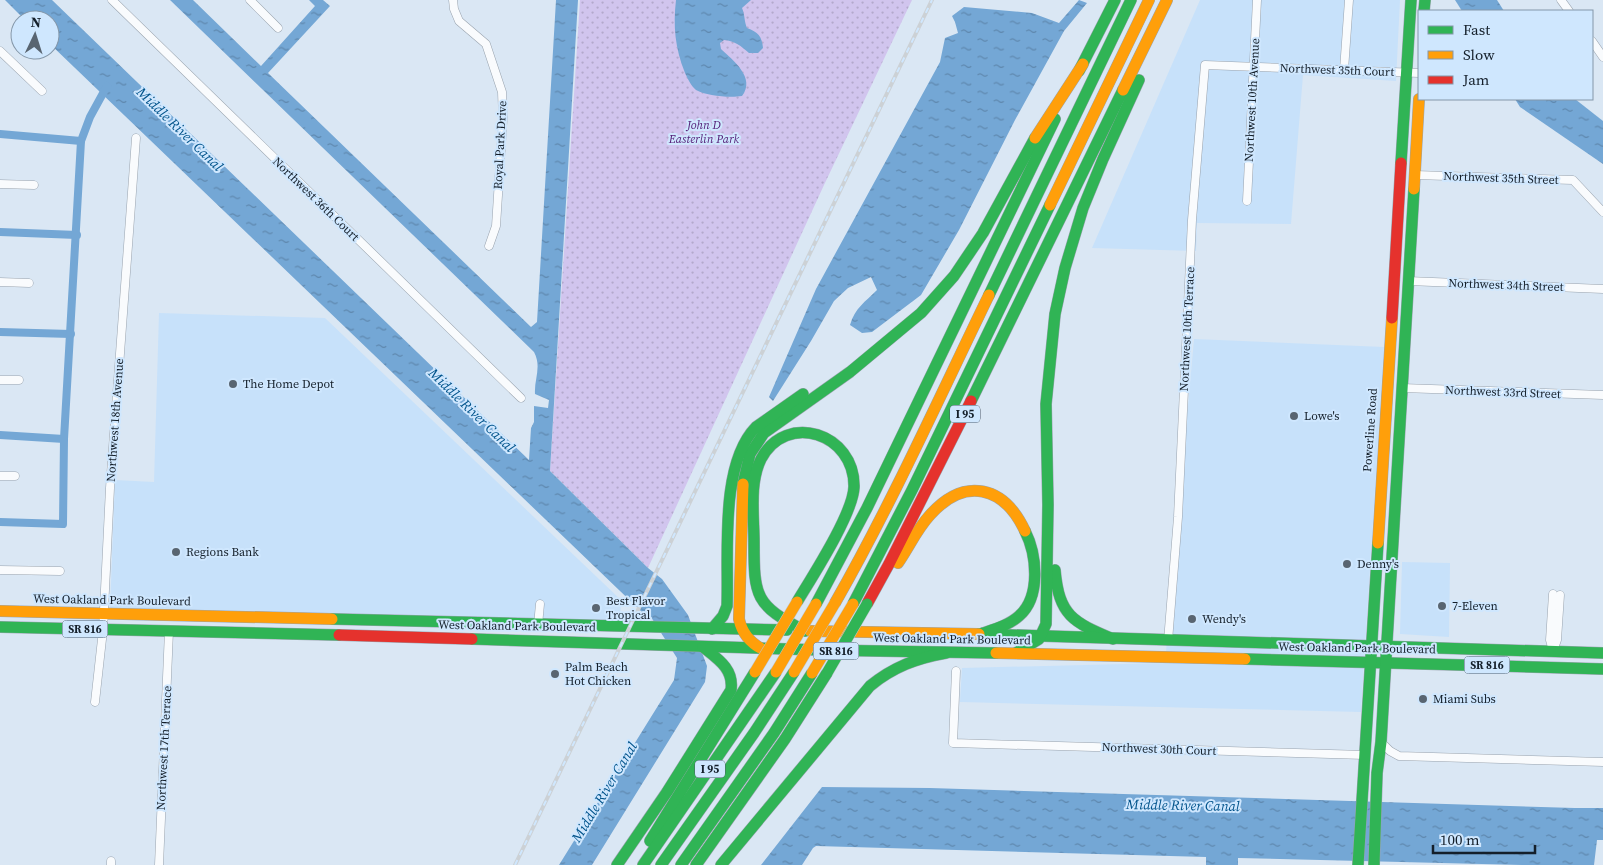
<svg xmlns="http://www.w3.org/2000/svg" width="1603" height="865" viewBox="0 0 1603 865" font-family="'Source Serif 4',serif">
	<defs>
		<pattern id="park-dots" width="8" height="8" patternUnits="userSpaceOnUse" patternTransform="scale(1.25)"><rect width="8" height="8" fill="#d1c5ee"/><path d="M2 2h.1M6 6h.1" fill="none" stroke="#b3a9cc" stroke-width="1.8" stroke-linecap="round"/></pattern>
		<pattern id="water-ripples" width="26" height="14" patternUnits="userSpaceOnUse" patternTransform="scale(1.25)"><rect width="26" height="14" fill="#74a7d5"/><path d="M2 4q2-2 4 0t4 0M15 11q2-2 4 0t4 0" fill="none" stroke="#5e87ad"/></pattern>
	</defs>
	<rect width="100%" height="100%" fill="#dae7f4"/>
	<!-- built -->
	<g fill="#c7e1fa">
		<polygon points="1200,0 1400,0 1396,81 1303,75 1291,224 1197,223 1196,251 1092,248"/>
		<polygon points="159,313 325,318 621,600 620,623 110,609 115,480 154,482"/>
		<polygon points="1194,339 1384,347 1361,712 960,702 962,668 1165,663"/>
		<polygon points="1402,562 1450,563 1449,637 1400,634"/>
	</g>
	<!-- park -->
	<polygon fill="url(#park-dots)" points="580,0 912,0 824,185 648,568 550,471"/>
	<!-- water -->
	<g fill="url(#water-ripples)">
		<path d="M5 0H52L529 460 531 428 534 422V406L548 408 549 400 535 394C534 379 542 367 534 352L170 0H193L261 66 315 6 309 0H323L330 6 268 73 531 327 537 322 556 0H578L550 471 648 568 662 579 688 615 707 666 705 682 592 865H559L674 680 677 658 651 617 644 614 50 44V20H25Z"/>
		<path d="M676 0H751L742 8C745 15 744 21 747 28 758 32 762 36 763 48L758 53H749C741 46 735 41 724 40L720 43 721 49C733 60 756 78 742 96 730 98 706 96 696 90 691 86 688 79 685 73 675 48 673 26 676 0Z"/>
		<path d="M1079 0 1087 3 1064 31 1015 120 959 230 921 295 872 332 862 333 850 325C855 308 865 302 877 290L871 277 848 288 834 301 811 341 773 401 769 397 816 289 940 62 945 38 958 33 955 22 952 16 964 7 1032 13 1059 23Z"/>
		<polygon points="1455,0 1497,0 1504,11 1462,11"/>
		<polygon points="1515,99 1575,99 1603,121 1603,164 1520,107"/>
		<polygon points="822,787 930,788 1575,808 1603,808 1603,840 1597,840 1594,865 1522,865 1238,858 1238,865 1206,865 1206,857 816,846 813,848 802,865 761,865"/>
	</g>
	<g fill="none" stroke-linecap="round" stroke-linejoin="round">
		<!-- canal -->
		<g stroke="#74a7d5" stroke-width="8">
			<polyline points="0,134 81,141 90,117 107,86"/>
			<polyline points="0,232 77,235"/>
			<polyline points="0,332 71,334"/>
			<polyline points="0,435 64,439"/>
			<polyline points="0,522 63,524 64,439 81,141"/>
		</g>
		<!-- street casing -->
		<g stroke="#99a3ae" stroke-width="9">
			<g id="street">
				<polyline points="112,0 521,398"/>
				<polyline points="250,0 278,28"/>
				<polyline points="453,0 454,9 459,21 486,44 502,92 503,118 496,226 489,246"/>
				<polyline points="1561,0 1569,11"/>
				<polyline points="1592,41 1603,57"/>
				<polyline points="0,51 42,91"/>
				<polyline points="1344,70 1349,0"/>
				<polyline points="1415,175 1573,180 1603,212"/>
				<polyline points="0,184 34,185"/>
				<polyline points="1247,201 1257,0"/>
				<polyline points="1408,281 1603,289"/>
				<polyline points="0,282 29,283"/>
				<polyline points="0,380 19,380"/>
				<polyline points="1402,388 1603,395"/>
				<polyline points="0,476 15,476"/>
				<polyline points="0,570 60,571"/>
				<polyline points="538,625 540,604"/>
				<polyline points="1168,641 1178,517 1192,220 1205,65 1419,73"/>
				<polyline points="1553,651 1557,640 1560,595"/>
				<polyline points="1553,651 1550,640 1553,594"/>
				<polyline points="956,671 953,743 1365,755"/>
				<polyline points="95,702 103,630 110,488 136,138"/>
				<polyline points="1381,742 1390,751 1399,756 1603,762"/>
				<polyline points="111,865 111,861"/>
				<polyline points="159,865 169,631"/>
			</g>
		</g>
		<!-- fast casing -->
		<g stroke="#99a3ae" stroke-width="12">
			<g id="fast">
				<polyline points="1424,11 1425,0"/>
				<polyline points="1079,71 1115,0"/>
				<polyline points="1401,163 1411,0"/>
				<polyline points="989,295 1131,0"/>
				<polyline points="971,401 1123,90"/>
				<polyline points="743,484 750,454 764,433 850,372 921,313 954,276 983,233 1035,138"/>
				<path d="M1055 570C1059 616 1073 622 1113 639"/>
				<path d="M797 602C812 577 853 514 854 487 855 433 786 411 761 459 749 483 754 516 754 542 754 597 755 605 805 631"/>
				<polyline points="816,604 867,508 1055,119"/>
				<polyline points="853,604 912,490 1050,205"/>
				<polyline points="332,619 787,630"/>
				<polyline points="0,627 339,635"/>
				<path d="M712 629 723 616 727 606C729 556 719 465 756 427L803 394"/>
				<path d="M983 633C995 629 1009 625 1019 616 1041 597 1037 555 1025 531"/>
				<polyline points="979,634 1603,653"/>
				<polyline points="472,639 821,650 996,653"/>
				<polyline points="1016,653 1039,639 1046,624 1048,505 1046,404 1055,314 1065,268 1083,208 1103,159 1139,80"/>
				<polyline points="1245,659 1603,669"/>
				<polyline points="650,841 755,672"/>
				<path d="M617 865 667 792 731 690C734 669 718 659 703 647"/>
				<polyline points="643,865 776,672"/>
				<polyline points="661,865 754,733 794,672"/>
				<polyline points="681,865 774,733 812,673"/>
				<polyline points="696,865 785,739 827,673"/>
				<path d="M721 865 870 686C893 667 917 658 946 653"/>
				<polyline points="1358,865 1378,543"/>
				<polyline points="1374,865 1377,773 1381,742 1414,189"/>
			</g>
		</g>
		<!-- slow casing -->
		<g stroke="#99a3ae" stroke-width="12">
			<g id="slow">
				<polyline points="1123,90 1167,0"/>
				<polyline points="1035,138 1083,64"/>
				<polyline points="1414,189 1419,99"/>
				<polyline points="1050,205 1149,0"/>
				<path d="M743 484 739 619C742 633 749 642 762 649"/>
				<polyline points="1378,543 1392,318"/>
				<path d="M898 563C909 547 917 529 930 515 965 476 1004 486 1025 531"/>
				<path d="M835 603C892 503 939 398 989 295"/>
				<polyline points="0,611 332,619"/>
				<polyline points="810,631 979,634"/>
				<polyline points="996,653 1245,659"/>
			</g>
		</g>
		<!-- jam casing -->
		<g stroke="#99a3ae" stroke-width="12">
			<g id="jam">
				<polyline points="1392,318 1401,163"/>
				<polyline points="867,604 889,564 971,401"/>
				<polyline points="339,635 472,639"/>
			</g>
		</g>
		<!-- street -->
		<use href="#street" stroke="#f9fbfd" stroke-width="8"/>
		<!-- fast -->
		<use href="#fast" stroke="#30b455" stroke-width="11"/>
		<!-- slow -->
		<use href="#slow" stroke="#ff9f0a" stroke-width="11"/>
		<!-- jam -->
		<use href="#jam" stroke="#e5322d" stroke-width="11"/>
		<!-- rail casing -->
		<g stroke="#ccd1d5" stroke-width="4">
			<polyline id="rail" points="515,865 932,0"/>
		</g>
		<!-- rail -->
		<use href="#rail" stroke="#cfe7fe" stroke-width="2" stroke-dasharray="5.5" stroke-linecap="butt"/>
		<!-- fast-bridge casing -->
		<g stroke="#bec5cc" stroke-width="12" stroke-linecap="butt">
			<polyline id="fast-bridge" points="827,673 867,604"/>
		</g>
		<!-- slow-bridge casing -->
		<g stroke="#bec5cc" stroke-width="12" stroke-linecap="butt">
			<g id="slow-bridge">
				<polyline points="755,672 797,602"/>
				<polyline points="776,672 816,604"/>
				<polyline points="794,672 835,603"/>
				<polyline points="812,673 853,604"/>
			</g>
		</g>
		<!-- fast-bridge -->
		<use href="#fast-bridge" stroke="#30b455" stroke-width="11"/>
		<!-- slow-bridge -->
		<use href="#slow-bridge" stroke="#ff9f0a" stroke-width="11"/>
	</g>
	<!-- markers -->
	<g fill="#596571" stroke="#cfe7fe" stroke-width="2">
		<circle cx="233" cy="384" r="5"/>
		<circle cx="1294" cy="416" r="5"/>
		<circle cx="176" cy="552" r="5"/>
		<circle cx="1347" cy="564" r="5"/>
		<circle cx="1442" cy="606" r="5"/>
		<circle cx="596" cy="608" r="5"/>
		<circle cx="1192" cy="619" r="5"/>
		<circle cx="555" cy="674" r="5"/>
		<circle cx="1423" cy="699" r="5"/>
	</g>
	<g text-anchor="middle" stroke-width="4" stroke-linejoin="round" paint-order="stroke">
		<!-- shield labels -->
		<g fill="#cfe7fe" stroke="#4c5b6a" stroke-width="1">
			<rect x="950" y="405.5" width="30" height="17" rx="4"/>
			<rect x="62.5" y="620.5" width="45" height="17" rx="4"/>
			<rect x="813.5" y="642.5" width="45" height="17" rx="4"/>
			<rect x="1464.5" y="656.5" width="45" height="17" rx="4"/>
			<rect x="695" y="760.5" width="30" height="17" rx="4"/>
		</g>
		<g font-size="11" font-weight="bold" fill="#141f2a">
			<text x="965" y="418">I 95</text>
			<text x="85" y="633">SR 816</text>
			<text x="836" y="655">SR 816</text>
			<text x="1487" y="669">SR 816</text>
			<text x="710" y="773">I 95</text>
		</g>
		<!-- street labels -->
		<g font-size="12" fill="#141f2a" stroke="#cfe7fe">
			<text transform="translate(1337 70) rotate(2)" y="4">Northwest 35th Court</text>
			<text transform="translate(1252 100) rotate(-87)" y="4">Northwest 10th Avenue</text>
			<text transform="translate(500 145) rotate(-87)" y="4">Royal Park Drive</text>
			<text transform="translate(1501 178) rotate(2)" y="4">Northwest 35th Street</text>
			<text transform="translate(316 199) rotate(44)" y="4">Northwest 36th Court</text>
			<text transform="translate(1506 285) rotate(2)" y="4">Northwest 34th Street</text>
			<text transform="translate(1187 329) rotate(-87)" y="4">Northwest 10th Terrace</text>
			<text transform="translate(1503 392) rotate(2)" y="4">Northwest 33rd Street</text>
			<text transform="translate(115 420) rotate(-86)" y="4">Northwest 18th Avenue</text>
			<text transform="translate(1370 430) rotate(-86)" y="4">Powerline Road</text>
			<text transform="translate(112 600) rotate(1)" y="4">West Oakland Park Boulevard</text>
			<text transform="translate(517 626) rotate(1)" y="4">West Oakland Park Boulevard</text>
			<text transform="translate(952 639) rotate(1)" y="4">West Oakland Park Boulevard</text>
			<text transform="translate(1357 648) rotate(1)" y="4">West Oakland Park Boulevard</text>
			<text transform="translate(164 748) rotate(-87)" y="4">Northwest 17th Terrace</text>
			<text transform="translate(1159 749) rotate(2)" y="4">Northwest 30th Court</text>
		</g>
		<!-- park labels -->
		<g font-size="12" font-style="italic" fill="#552179" stroke="#cfe7fe">
			<text x="704" y="129">John D<tspan x="704" dy="14">Easterlin Park</tspan></text>
		</g>
		<!-- poi labels -->
		<g font-size="12" fill="#141f2a" stroke="#cfe7fe" text-anchor="start">
			<text x="243" y="388">The Home Depot</text>
			<text x="1304" y="420">Lowe's</text>
			<text x="186" y="556">Regions Bank</text>
			<text x="1357" y="568">Denny's</text>
			<text x="606" y="605">Best Flavor<tspan x="606" dy="14">Tropical</tspan></text>
			<text x="1452" y="610">7-Eleven</text>
			<text x="1202" y="623">Wendy's</text>
			<text x="565" y="671">Palm Beach<tspan x="565" dy="14">Hot Chicken</tspan></text>
			<text x="1433" y="703">Miami Subs</text>
		</g>
		<!-- water labels -->
		<g font-size="14" font-style="italic" fill="#00538b" stroke="#cfe7fe">
			<text transform="translate(180 129) rotate(44)" y="5">Middle River Canal</text>
			<text transform="translate(472 410) rotate(44)" y="5">Middle River Canal</text>
			<text transform="translate(604 792) rotate(-59)" y="5">Middle River Canal</text>
			<text transform="translate(1183 805) rotate(1)" y="5">Middle River Canal</text>
		</g>
	</g>
	<!-- legend -->
	<rect x="1418" y="10" width="175" height="90" fill="#cfe7fe" stroke="#8497a9"/>
	<rect x="1428" y="26" width="25" height="8" fill="#30b455" stroke="#8497a9"/>
	<text x="1463" y="35" font-size="15" fill="#141f2a">Fast</text>
	<rect x="1428" y="51" width="25" height="8" fill="#ff9f0a" stroke="#8497a9"/>
	<text x="1463" y="60" font-size="15" fill="#141f2a">Slow</text>
	<rect x="1428" y="76" width="25" height="8" fill="#e5322d" stroke="#8497a9"/>
	<text x="1463" y="85" font-size="15" fill="#141f2a">Jam</text>
	<!-- north arrow -->
	<g transform="translate(35 35) rotate(4)"><circle r="24" fill="#cfe7fe" stroke="#8497a9"/>
	<path d="M0-4L9 19L0 12L-9 19Z" fill="#596571"/>
	<text y="-8" font-size="14" font-weight="bold" text-anchor="middle" fill="#141f2a">N</text>
	</g>
	<!-- scale -->
	<path d="M1433 845v8h102v-8" fill="none" stroke="#141f2a" stroke-width="2.5"/>
	<text x="1440" y="845" font-size="15" fill="#141f2a" stroke="#cfe7fe" stroke-width="4" paint-order="stroke">100 m</text>
</svg>
